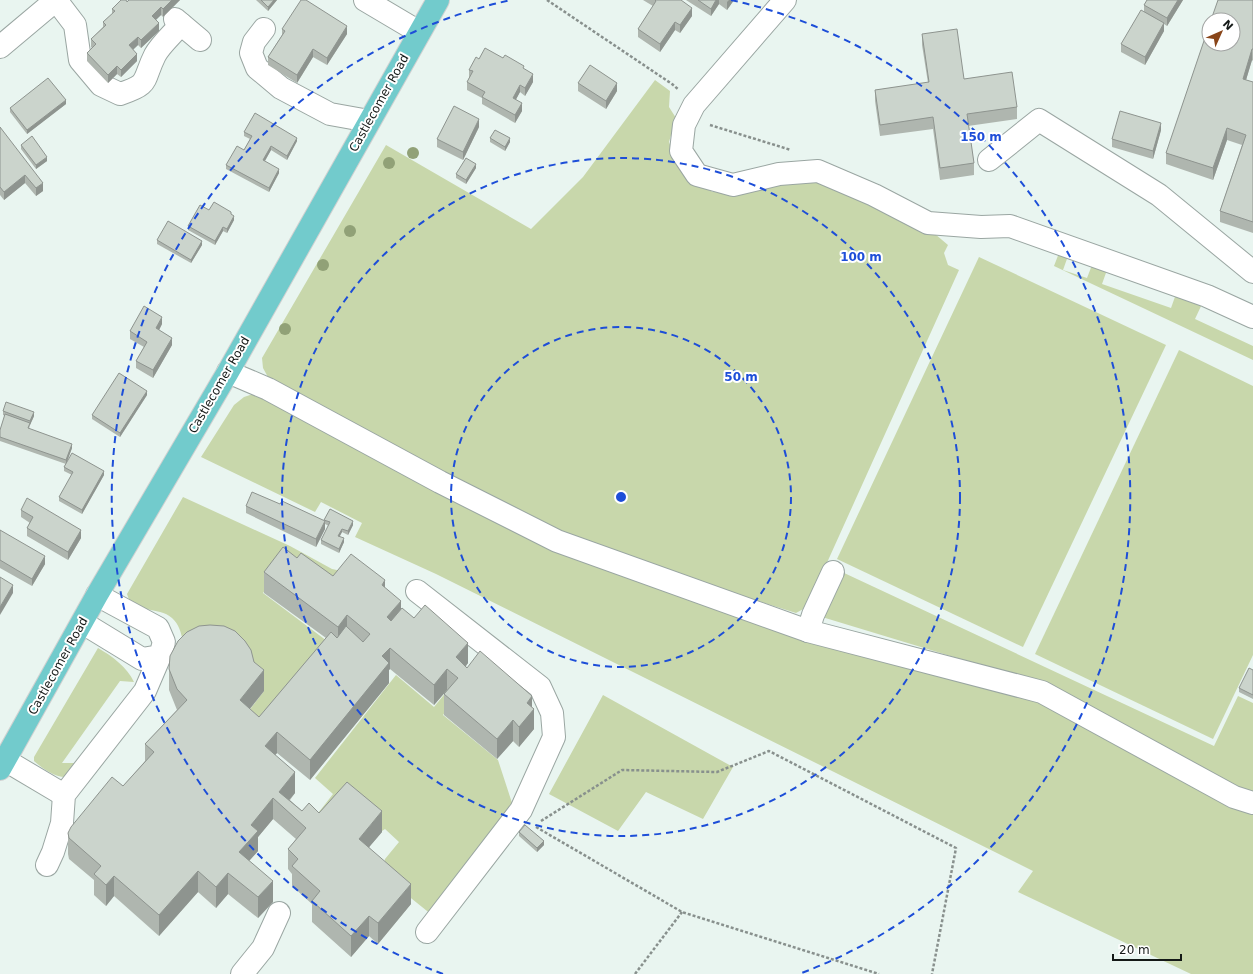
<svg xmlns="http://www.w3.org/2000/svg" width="1253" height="974" viewBox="0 0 1253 974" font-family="'DejaVu Sans',sans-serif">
	<rect width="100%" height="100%" fill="#e9f5f0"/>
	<!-- green -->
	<g fill="#c8d7ab">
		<polygon points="655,80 670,91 669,107 676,118 669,142 677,163 698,185 713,192 735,193 783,181 820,179 935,234 948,245 944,253 948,265 959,270 807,607 796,613 664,571 560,536 269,379 263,368 262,358 386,145 531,229 583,177"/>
		<polygon points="1059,253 1068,256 1063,270 1087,278 1092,265 1107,270 1102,284 1171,308 1176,294 1202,304 1195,319 1253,346 1253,360 1054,266"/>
		<polygon points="979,257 1166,345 1023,647 837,559"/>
		<polygon points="1179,350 1253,386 1253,655 1213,739 1035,654"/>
		<polygon points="250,395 259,395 555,547 1040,697 1253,810 1253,974 1191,974 1018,892 1033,871 436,574 355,537 362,523 321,502 315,512 201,457 234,405 244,397"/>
		<path d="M183 497 290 546 332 569 351 573 333 596 283 567 263 593 335 647 259 736 241 721 264 691 254 683 183 641C181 633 179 624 172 618 159 606 132 614 127 594Z"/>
		<polygon points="842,572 1214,746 1238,696 1253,703 1253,794 1237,789 1039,683 822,617"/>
		<path d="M98 648C112 656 127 667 134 682L120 681 62 763H79L67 777C56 778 43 769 34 761V757Z"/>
		<polygon points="396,675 434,707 447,691 456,699 443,715 498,760 514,809 432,915 381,874 385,859 399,842 385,829 382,831 346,801 312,821 333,794 315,778"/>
		<polygon points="603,695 733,767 703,819 646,792 618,831 549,794"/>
	</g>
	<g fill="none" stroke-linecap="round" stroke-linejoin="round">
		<!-- minor casing -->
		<g stroke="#9aa6a2" stroke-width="24">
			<g id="minor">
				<path d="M56 0 75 25 80 60 101 85 120 94C151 84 142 81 155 55 161 44 173 34 181 24"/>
				<polyline points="365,0 419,32"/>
				<polyline points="785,0 694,105 684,125 681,151 697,175 733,185 779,174 818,171 874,195 928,223 981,227 1010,226 1207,296 1253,317"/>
				<polyline points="175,19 200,40"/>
				<polyline points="264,29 254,42 251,53 257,68 281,88 330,114 369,121"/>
				<polyline points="0,47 56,0"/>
				<polyline points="989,160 1039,120 1159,195 1253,272"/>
				<polyline points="228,372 268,389 440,482 557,541 808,631 1042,692 1234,797 1253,803"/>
				<polyline points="417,591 540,687 552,713 554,737 521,810 427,932"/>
				<polyline points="83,623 142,659 160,656 164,642 158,628 97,595"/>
				<polyline points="808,631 813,615 833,572"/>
				<polyline points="5,760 64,795"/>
				<polyline points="47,865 53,852 62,823 64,795 145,691 160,656"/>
				<polyline points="242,974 263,948 279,913"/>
			</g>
		</g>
		<!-- major casing -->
		<g stroke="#d0d1d1" stroke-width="24">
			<polyline id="major" points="0,769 97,595 228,372 438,0"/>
		</g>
		<!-- path -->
		<g stroke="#88908d" stroke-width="2.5" stroke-dasharray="3 2" stroke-linecap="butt">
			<polyline points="547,0 672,84 679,90"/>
			<polyline points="710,125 791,150"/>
			<polyline points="541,821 622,770 717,772 769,751 956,848 932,974"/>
			<polyline points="536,827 682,912 879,974"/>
			<polyline points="635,974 682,912"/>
		</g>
		<!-- minor -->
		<use href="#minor" stroke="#fff" stroke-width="22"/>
		<!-- major -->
		<use href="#major" stroke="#72cbcc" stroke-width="22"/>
	</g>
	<!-- trees -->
	<g fill="#91a177">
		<circle cx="413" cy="153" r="6"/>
		<circle cx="389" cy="163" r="6"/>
		<circle cx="350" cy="231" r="6"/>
		<circle cx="323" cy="265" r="6"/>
		<circle cx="285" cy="329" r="6"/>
	</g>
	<!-- wall -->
	<g fill="#afb6af">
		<polygon points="128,0 180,0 163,17 161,15 155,20 159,31 141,48 138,45 133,50 137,61 121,77 117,74 108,83 87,61 87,53 92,48 91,47 91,39 103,27 103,22 112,14 112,9 127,2"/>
		<polygon points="256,0 277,0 268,11"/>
		<polygon points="643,0 681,0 692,16 680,33 675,30 660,52 638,37 638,29 653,6"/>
		<polygon points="686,0 734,0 727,10 719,4 711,16"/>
		<polygon points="1147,0 1183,0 1167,26 1164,24 1164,31 1145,65 1121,52 1121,44 1144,12 1144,5"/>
		<polygon points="1253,0 1253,61 1252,60 1246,80 1253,82 1253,233 1220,222 1220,211 1242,145 1227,140 1213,180 1166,164 1166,153"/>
		<polygon points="282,29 347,34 327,65 313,57 297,83 268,65 268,57 282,35"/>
		<polygon points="922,34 964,79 1017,107 1017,119 968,126 974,163 974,175 940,180 933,129 880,136 875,101 875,90 928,83 922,45"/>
		<polygon points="479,59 524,69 533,82 525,96 520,92 516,99 522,111 515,123 482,104 482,98 467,90 467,82 469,78 469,70"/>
		<polygon points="578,83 617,91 606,109 578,91"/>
		<polygon points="66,104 27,134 10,112 10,108"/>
		<polygon points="0,127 43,191 36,196 25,183 4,200 0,195"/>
		<polygon points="479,127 463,160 437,147 437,139"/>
		<polygon points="1161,130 1153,159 1112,147 1112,139"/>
		<polygon points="244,132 297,141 287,160 271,150 265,161 279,173 269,192 226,169 226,165 244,150 250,139 244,136"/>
		<polygon points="490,138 510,142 505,151 490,142"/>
		<polygon points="21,145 47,161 36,169 21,149"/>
		<polygon points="476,168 466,184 456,178 456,174"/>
		<polygon points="209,210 231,214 234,220 227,233 223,231 215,245 188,230 188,226"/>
		<polygon points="157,240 202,245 191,263 157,244"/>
		<polygon points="162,324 159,330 172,345 153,378 136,368 136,361 144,347 130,339 130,331"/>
		<polygon points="147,395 120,437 92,419 92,415"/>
		<polygon points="3,411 34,416 30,425 29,429 72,448 67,462 104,475 82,514 59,501 59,497 72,475 64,471 64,467 66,464 0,441 0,430 5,416 3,415"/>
		<polygon points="280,504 324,521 324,520 353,525 348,535 342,532 340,536 344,542 339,553 321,544 321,540 329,526 325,524 325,529 316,547 246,513 246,506"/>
		<polygon points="21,510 81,538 68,560 27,536 27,528 30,523 21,517"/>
		<polygon points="0,530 45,564 32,586 0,568"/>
		<polygon points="297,558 333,576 385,588 401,610 414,618 468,663 466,666 467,668 532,707 534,729 519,747 513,741 497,759 444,715 444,694 447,690 434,705 390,669 389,670 389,683 310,780 277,753 275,755 295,793 290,800 302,811 319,813 382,832 369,847 411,904 378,944 369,936 351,957 312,922 312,904 292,886 292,874 288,869 288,849 296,839 273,819 258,837 258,851 249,861 273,902 258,918 228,894 216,908 198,892 159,936 114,896 106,906 94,895 94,880 69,859 68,854 68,833 123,786 145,761 145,744 177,710 169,690 169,669 254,662 264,691 250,709 259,717 326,638 264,593 264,572"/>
		<polygon points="1253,670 1253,699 1239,692 1239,688"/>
		<polygon points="519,832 544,845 537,852 519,836"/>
	</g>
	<!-- shaded-wall -->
	<g fill="#8e948f">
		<polygon points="172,0 180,0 163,17 163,9"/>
		<polygon points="274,0 277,0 268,11 268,7"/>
		<polygon points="716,0 719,0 719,4 711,16 711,9"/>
		<polygon points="729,0 734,0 727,10 727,2"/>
		<polygon points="1178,0 1183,0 1167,26 1167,18"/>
		<polygon points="161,7 161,15 152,24 152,16"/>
		<polygon points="692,8 692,16 680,33 680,25"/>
		<polygon points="675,22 675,30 660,52 660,44"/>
		<polygon points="159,23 159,31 141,48 141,40"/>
		<polygon points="1164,23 1164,31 1145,65 1145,57"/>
		<polygon points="347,26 347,34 327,65 327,58"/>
		<polygon points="138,37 138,45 129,53 129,45"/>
		<polygon points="313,49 313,57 297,83 297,75"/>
		<polygon points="1252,49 1252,60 1243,90 1243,79"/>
		<polygon points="137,54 137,61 121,77 121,70"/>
		<polygon points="117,66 117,74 108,83 108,75"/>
		<polygon points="533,74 533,82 525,96 525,88"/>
		<polygon points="617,83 617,91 606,109 606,101"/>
		<polygon points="520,85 520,92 513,105 513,98"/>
		<polygon points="66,100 66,104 27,134 27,130"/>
		<polygon points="522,103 522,111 515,123 515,115"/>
		<polygon points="479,119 479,127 463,160 463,152"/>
		<polygon points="1161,123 1161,130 1153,159 1153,151"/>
		<polygon points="1227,128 1227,140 1213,180 1213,168"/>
		<polygon points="297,138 297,141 287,160 287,156"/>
		<polygon points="510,138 510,142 505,151 505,147"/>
		<polygon points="271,146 271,150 263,164 263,160"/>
		<polygon points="47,157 47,161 36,169 36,165"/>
		<polygon points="476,164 476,168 466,184 466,180"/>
		<polygon points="279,169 279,173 269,192 269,188"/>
		<polygon points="25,175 25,183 4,200 4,192"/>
		<polygon points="43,183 43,191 36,196 36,188"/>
		<polygon points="234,216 234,220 227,233 227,229"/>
		<polygon points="223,227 223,231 215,245 215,241"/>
		<polygon points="202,241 202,245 191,263 191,260"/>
		<polygon points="162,317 162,324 156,336 156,328"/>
		<polygon points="172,338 172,345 153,378 153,370"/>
		<polygon points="147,391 147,395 120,437 120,433"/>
		<polygon points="34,412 34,416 30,425 30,421"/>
		<polygon points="72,444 72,448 66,464 66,460"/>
		<polygon points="104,471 104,475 82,514 82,510"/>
		<polygon points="325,521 325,529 316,547 316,539"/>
		<polygon points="353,521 353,525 348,535 348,531"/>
		<polygon points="342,529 342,532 338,539 338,536"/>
		<polygon points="81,530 81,538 68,560 68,552"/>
		<polygon points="344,538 344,542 339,553 339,549"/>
		<polygon points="45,556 45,564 32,586 32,579"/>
		<polygon points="385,580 385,601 382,585"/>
		<polygon points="13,585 13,593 0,615 0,607"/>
		<polygon points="401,601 401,622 387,638 387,617"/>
		<polygon points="347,615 347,636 338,647 338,627"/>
		<polygon points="468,643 468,663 457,677 456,657"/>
		<polygon points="390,648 390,669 389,670 389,683 310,780 310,760 382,656"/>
		<polygon points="447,669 447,690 434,705 434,685"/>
		<polygon points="264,670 264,691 240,721 240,700"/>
		<polygon points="532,696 532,711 534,709 534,729 519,747 519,727 527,703"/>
		<polygon points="513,720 513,741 497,759 497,739"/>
		<polygon points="277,732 277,753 265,767 265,746"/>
		<polygon points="295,772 295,793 283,807 279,792"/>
		<polygon points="273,798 273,819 258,837 258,851 239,872 239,852 251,825"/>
		<polygon points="382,811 382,832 359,859 359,839"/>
		<polygon points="544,841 544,845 537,852 537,848"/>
		<polygon points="198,871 198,892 159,936 159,915"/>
		<polygon points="228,873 228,894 216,908 216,887"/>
		<polygon points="114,876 114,896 106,906 106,885"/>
		<polygon points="273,881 273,902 258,918 258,897"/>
		<polygon points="411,884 411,904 378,944 378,923"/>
		<polygon points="369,916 369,936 351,957 351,936"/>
	</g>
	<!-- building -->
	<g fill="#cbd4cc" stroke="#8e948f">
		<polygon points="121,0 126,0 127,2 129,0 172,0 163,9 161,7 152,16 159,23 141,40 138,37 129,45 137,54 121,70 117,66 108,75 87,53 96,44 91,39 106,25 103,22 115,11 112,9"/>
		<polygon points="261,0 274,0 268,7"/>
		<polygon points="301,0 306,0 347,26 327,58 313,49 297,75 268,57 285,31 282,29"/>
		<polygon points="655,0 681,0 692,8 680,25 675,22 660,44 638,29 656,1"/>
		<polygon points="698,0 716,0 711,9"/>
		<polygon points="1147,0 1178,0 1167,18 1144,5"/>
		<polygon points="1218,0 1253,0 1253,49 1252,49 1243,79 1253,82 1253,222 1220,211 1246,135 1227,128 1213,168 1166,153 1209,26 1209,44 1233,44 1233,20 1211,20"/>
		<polygon points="1141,10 1164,23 1145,57 1121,44"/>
		<polygon points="957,29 964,79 1012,72 1017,107 967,114 974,163 940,168 933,117 880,125 875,90 929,82 922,34"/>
		<polygon points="485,48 503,58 505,55 524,66 523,68 533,74 525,88 520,85 513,98 522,103 515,115 482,97 485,92 467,82 473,71 469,70 476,57 479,59"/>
		<polygon points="590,65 617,83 606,101 578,83"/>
		<polygon points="48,78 66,100 27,130 10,108"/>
		<polygon points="454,106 479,119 463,152 437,139"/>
		<polygon points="1120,111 1161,123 1153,151 1112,139"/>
		<polygon points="255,113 297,138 287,156 271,146 263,160 279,169 269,188 226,165 237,146 244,150 252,136 244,132"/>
		<polygon points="0,127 43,183 36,188 25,175 4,192 0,187"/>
		<polygon points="495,130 510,138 505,147 490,138"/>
		<polygon points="32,136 47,157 36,165 21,145"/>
		<polygon points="466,158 476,164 466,180 456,174"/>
		<polygon points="214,202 231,212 231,214 234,216 227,229 223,227 215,241 188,226 200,205 209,210"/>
		<polygon points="168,221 202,241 191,260 157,240"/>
		<polygon points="144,306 162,317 156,328 172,338 153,370 136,361 147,342 130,331"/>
		<polygon points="119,373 147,391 120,433 92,415"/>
		<polygon points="6,402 34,412 30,421 3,411"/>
		<polygon points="5,414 30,423 28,428 72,444 66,460 0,437 0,430"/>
		<polygon points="72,453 104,471 82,510 59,497 73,472 64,467"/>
		<polygon points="252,492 280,504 282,501 325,521 316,539 246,506"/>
		<polygon points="27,498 81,530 68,552 27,528 33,517 21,510"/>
		<polygon points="330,509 353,521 348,531 342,529 338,536 344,538 339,549 321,540 330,522 324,520"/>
		<polygon points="0,530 45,556 32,579 0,560"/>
		<polygon points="283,547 297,558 301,553 333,576 351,554 385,580 382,585 401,601 387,617 391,621 402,608 414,618 425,605 468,643 456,657 467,668 480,651 532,696 527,703 534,709 519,727 513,720 497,739 444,694 458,678 447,669 434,685 390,648 382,656 389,663 310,760 277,732 265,746 295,772 279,792 302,811 309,803 319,813 347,782 382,811 359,839 411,884 378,923 369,916 351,936 312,901 320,891 292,866 298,859 288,849 306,828 273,798 251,825 258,831 239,852 273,881 258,897 228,873 216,887 198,871 159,915 114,876 106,885 94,874 101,866 69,838 68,833 71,827 112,777 123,786 154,752 145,744 187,700 177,689 169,669 170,656 178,641 187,632 199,626 210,625 224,626 235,631 245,641 251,650 254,662 264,670 240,700 259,717 331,632 337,638 346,626 363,642 370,634 347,615 338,627 264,572"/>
		<polygon points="0,577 13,585 0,607"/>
		<polygon points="1249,668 1253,670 1253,695 1239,688"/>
		<polygon points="525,825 544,841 537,848 519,832"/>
	</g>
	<!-- distance rings -->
	<g fill="none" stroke="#1d4ed8" stroke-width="2" stroke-dasharray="7 5">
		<circle cx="621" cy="497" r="170"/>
		<circle cx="621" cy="497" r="339"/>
		<path d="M443 974A509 509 0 0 1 511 0M731 0A509 509 0 0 1 799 974"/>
	</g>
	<g text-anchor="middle" stroke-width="4" stroke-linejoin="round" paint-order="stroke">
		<!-- street labels -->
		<g font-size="12" fill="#141917" stroke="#fff">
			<text transform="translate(379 103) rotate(-61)" y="4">Castlecomer Road</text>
			<text transform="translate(219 385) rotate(-60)" y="4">Castlecomer Road</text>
			<text transform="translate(58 666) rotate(-61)" y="4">Castlecomer Road</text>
		</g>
	</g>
	<circle cx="621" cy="497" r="6" fill="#1d4ed8" stroke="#fff" stroke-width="2"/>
	<g font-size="12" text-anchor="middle" font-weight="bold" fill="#1d4ed8" stroke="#fff" stroke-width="4" stroke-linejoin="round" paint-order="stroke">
		<text x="981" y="141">150 m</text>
		<text x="861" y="261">100 m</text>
		<text x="741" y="381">50 m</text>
	</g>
	<!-- north arrow -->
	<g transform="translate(1221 32) rotate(45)"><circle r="19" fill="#ffffff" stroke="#a1a3a2"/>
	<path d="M0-3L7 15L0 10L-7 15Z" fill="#894519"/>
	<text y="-6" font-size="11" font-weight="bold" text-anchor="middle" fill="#141917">N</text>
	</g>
	<!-- scale -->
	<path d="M1113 954v6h68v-6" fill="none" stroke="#141917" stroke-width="2"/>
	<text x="1119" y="954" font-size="12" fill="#141917" stroke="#ffffff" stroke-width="3" paint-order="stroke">20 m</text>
</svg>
